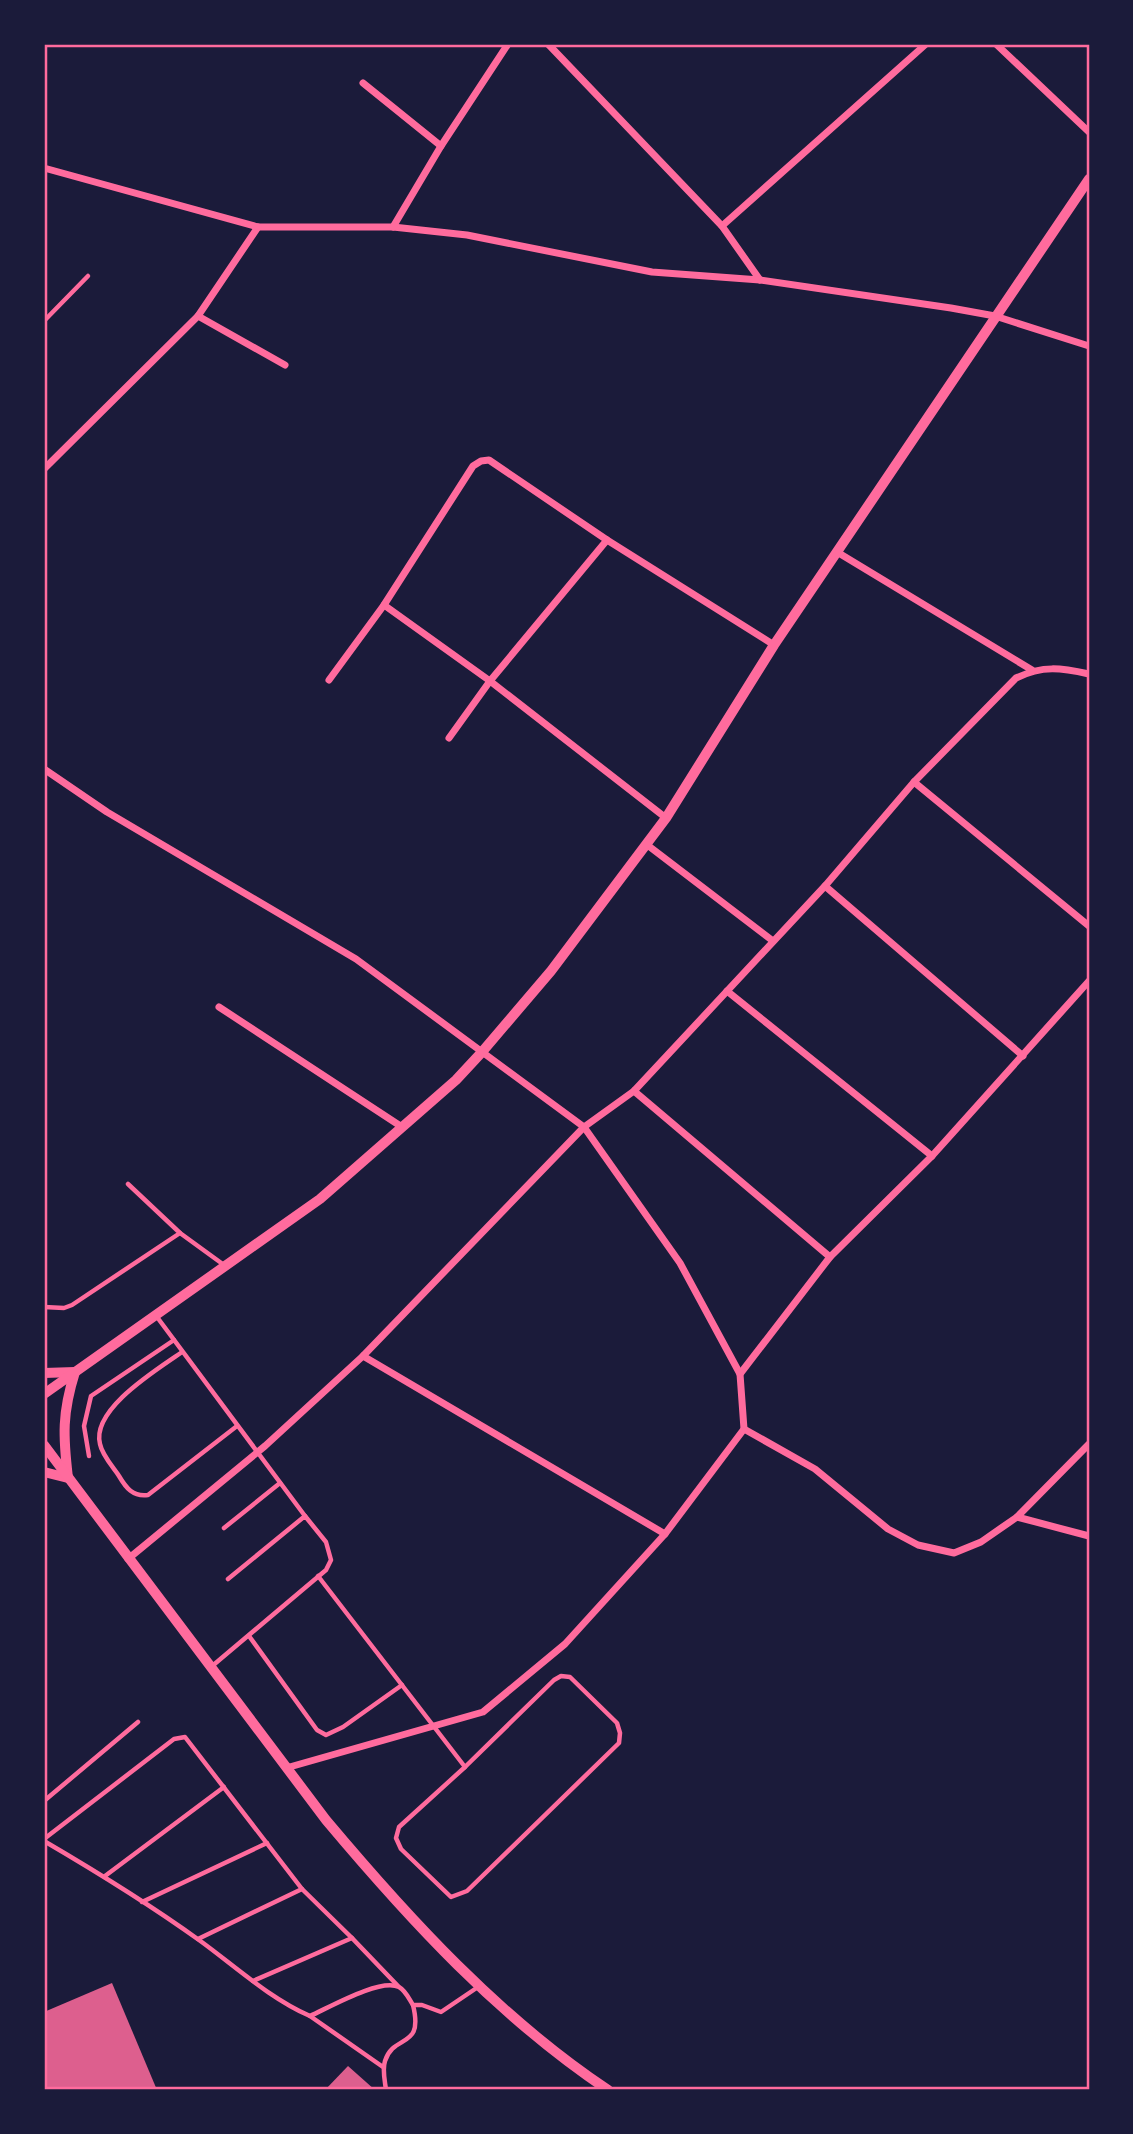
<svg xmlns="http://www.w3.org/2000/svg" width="1133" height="2134" viewBox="0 0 1133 2134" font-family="Raleway,sans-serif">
	<rect width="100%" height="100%" fill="#1b1b3a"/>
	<!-- building -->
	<g fill="#dd5f8e">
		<polygon points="112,1983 157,2090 44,2090 44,2012"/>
		<polygon points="348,2066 375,2090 325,2090"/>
	</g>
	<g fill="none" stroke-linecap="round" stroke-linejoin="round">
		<!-- service -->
		<g stroke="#ff6b9d" stroke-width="4.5">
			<polyline points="44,321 88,276"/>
			<polyline points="180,1233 224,1265"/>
			<polyline points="44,1307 64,1308 72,1305 180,1233 128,1184"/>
			<polyline points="157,1317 305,1516"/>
			<path d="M182 1352C158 1369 91 1409 100 1444 102 1455 113 1467 119 1476 126 1488 133 1497 148 1495L237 1426"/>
			<polyline points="89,1456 84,1426 91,1396 174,1340"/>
			<polyline points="224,1528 280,1483"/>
			<polyline points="318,1576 465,1767"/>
			<polyline points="249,1636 317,1730 326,1735 343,1727 402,1685"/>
			<polyline points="211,1667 326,1570 331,1560 326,1542 305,1516 228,1579"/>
			<polygon points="561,1676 570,1677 617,1723 620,1733 619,1743 467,1891 451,1897 401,1849 396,1838 399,1827 465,1767 554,1680"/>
			<polyline points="44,1801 138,1722"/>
			<polyline points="44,1839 174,1739 185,1737 302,1889 352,1938 253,1981"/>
			<path d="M44 1841C97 1872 149 1904 199 1940 235 1966 269 1998 310 2016 330 2007 380 1978 399 1987 406 1991 409 1999 413 2005H422L441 2012 478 1987"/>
			<polyline points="105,1876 224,1787"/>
			<polyline points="142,1902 267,1843"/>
			<polyline points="352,1938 398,1986"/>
			<polyline points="198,1939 302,1889"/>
			<polyline points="310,2016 383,2067"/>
			<path d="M386 2090C385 2081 382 2070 385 2061 394 2033 424 2050 413 2005"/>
		</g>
		<!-- minor -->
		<g stroke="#ff6b9d" stroke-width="7">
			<polyline points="548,44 722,226 760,280"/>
			<polyline points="996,44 1089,132"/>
			<polyline points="363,83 441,146"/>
			<polyline points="44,168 258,227 393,227 467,235 652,272 760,280 951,308 995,316 1089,346"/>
			<polyline points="722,226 926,44"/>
			<polyline points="393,227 441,146 508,44"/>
			<polyline points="198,316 285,365"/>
			<polyline points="44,469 198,316 258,227"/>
			<polyline points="837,552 1032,670"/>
			<polyline points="384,605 490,681 666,818"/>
			<polyline points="329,680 384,605 473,466 481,461 489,460 607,540 774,645"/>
			<polyline points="449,738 490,681 607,540"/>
			<polyline points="44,769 107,812 356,959 584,1127 680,1263 740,1374"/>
			<polyline points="914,782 1089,926"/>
			<polyline points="646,844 773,941"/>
			<polyline points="825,886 1023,1056"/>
			<polyline points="727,991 932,1156"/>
			<polyline points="219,1007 402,1127"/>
			<polyline points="634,1091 830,1257"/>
			<polyline points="363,1356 665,1534"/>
			<polyline points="744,1429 815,1469 888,1529 918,1545 954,1553 981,1542 1017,1517 1089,1444"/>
			<polyline points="1017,1517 1089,1536"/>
			<path d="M128 1559 265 1446 363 1356 584 1127 634 1091 825 886 914 782 1016 678C1043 665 1061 668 1089 674"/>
			<polyline points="286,1768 483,1712 565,1644 665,1534 744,1429 740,1374 830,1257 932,1156 1089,981"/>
		</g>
		<!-- tertiary -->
		<g stroke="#ff6b9d" stroke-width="10">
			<path d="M44 1373 75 1372C62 1413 63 1436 68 1478L44 1472"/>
			<polyline points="44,1394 320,1199 456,1080 482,1052 551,971 666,818 774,645 1089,179"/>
			<path d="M44 1445 326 1820C410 1920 499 2017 608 2090"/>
		</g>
	</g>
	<!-- border -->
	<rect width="1133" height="2134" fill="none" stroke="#1b1b3a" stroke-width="91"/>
	<rect x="46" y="46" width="1042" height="2042" fill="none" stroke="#ff6b9d" stroke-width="2.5"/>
</svg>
